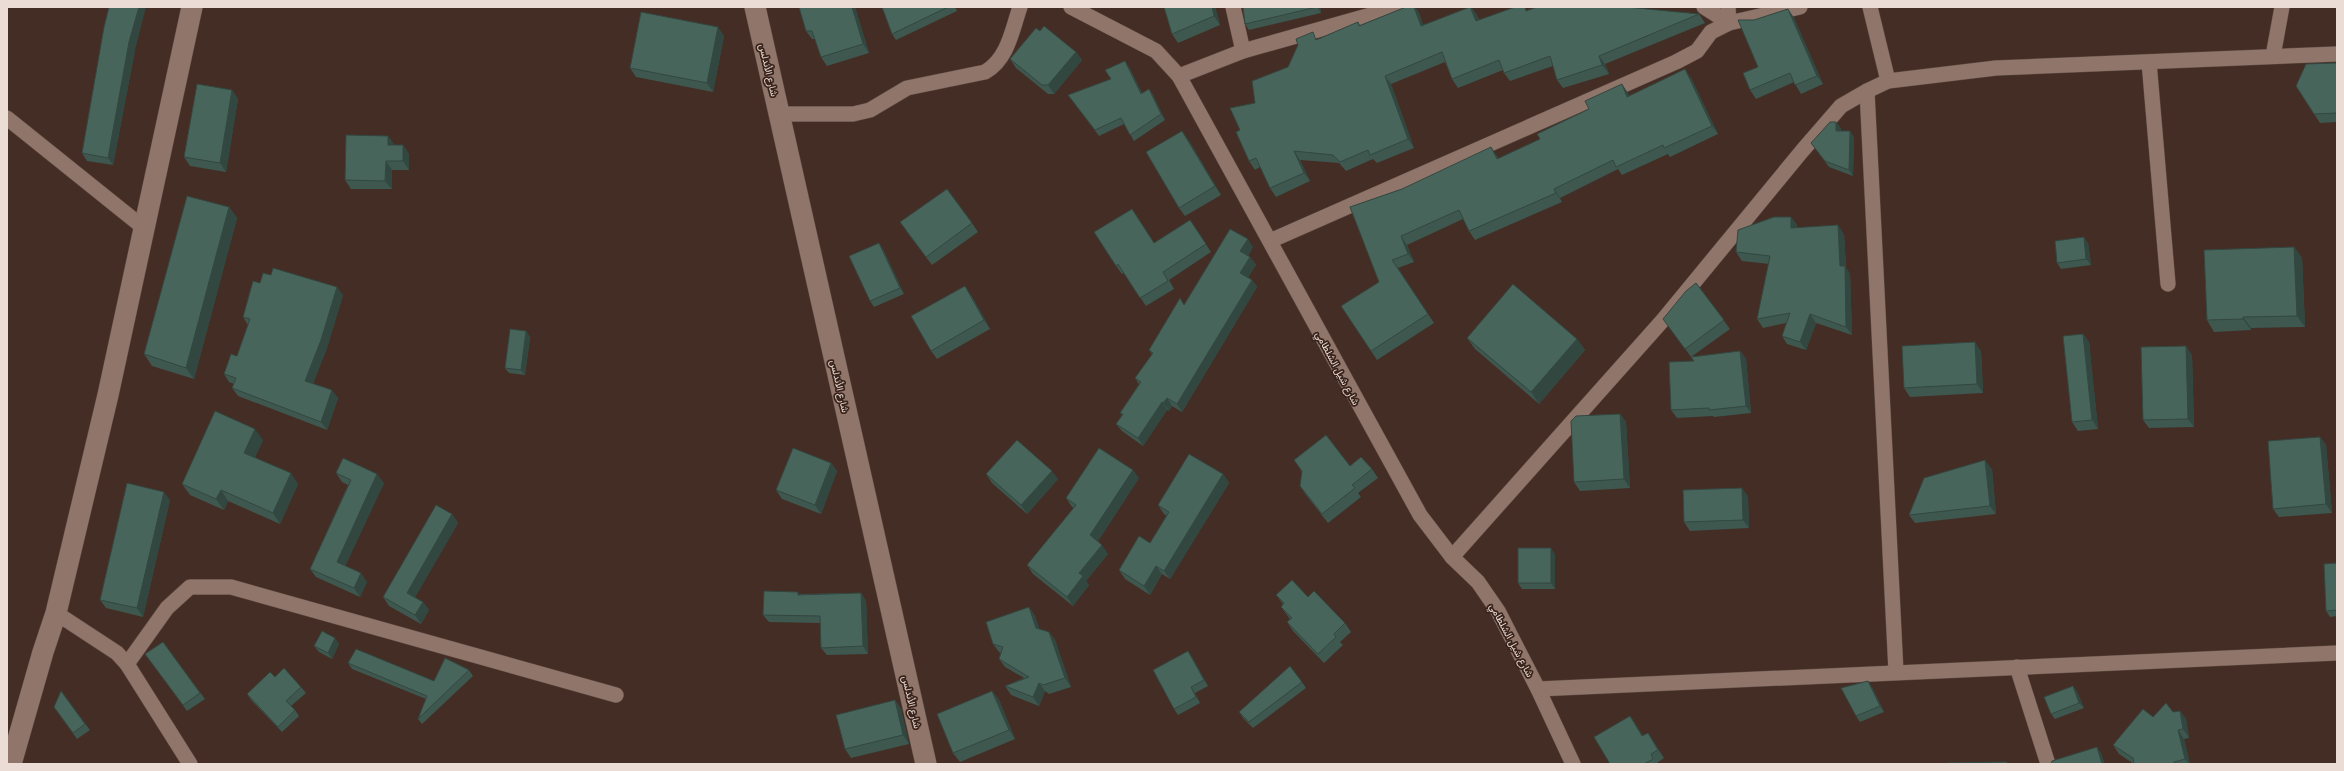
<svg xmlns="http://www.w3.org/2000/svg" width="2344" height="771" viewBox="0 0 2344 771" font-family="Merriweather,Vazirmatn,serif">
	<rect width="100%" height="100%" fill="#442d24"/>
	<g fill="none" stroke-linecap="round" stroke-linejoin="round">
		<!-- street casing -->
		<g stroke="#5b4941" stroke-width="16">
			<g id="street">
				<polyline points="1071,7 1156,51 1179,76 1420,515 1452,557 1478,582 1498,611 1538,689 1573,764"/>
				<polyline points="1233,7 1243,51"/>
				<polyline points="1704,7 1729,23"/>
				<polyline points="1728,7 1729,23"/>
				<polyline points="1870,7 1888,81"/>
				<polyline points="2273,56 2282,7"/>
				<polyline points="2149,62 2168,284"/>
				<polyline points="1179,76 1243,51 1399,7"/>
				<polyline points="1867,91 1896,672"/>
				<path d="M779 114H853L870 110 907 88 985 72C1008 59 1012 30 1020 7"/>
				<polyline points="7,118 144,228"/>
				<polyline points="1270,241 1676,62 1697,51 1711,32 1729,23 1800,7"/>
				<polyline points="1452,557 1663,320 1802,151 1841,106 1867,91 1888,81 1996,68 2337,54"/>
				<polyline points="56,613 117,653 127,664 190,764"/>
				<polyline points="127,664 167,608 190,587 231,587 616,695"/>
				<polyline points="2017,667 2048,764"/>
				<polyline points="1538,689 2337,653"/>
			</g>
		</g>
		<!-- secondary casing -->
		<g stroke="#5b4941" stroke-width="22">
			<g id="secondary">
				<polyline points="755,7 926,764"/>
				<polyline points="11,764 43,652 56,613 108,395 192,7"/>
			</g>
		</g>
		<!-- street -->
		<use href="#street" stroke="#8f756a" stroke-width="15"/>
		<!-- secondary -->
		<use href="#secondary" stroke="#8f756a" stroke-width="21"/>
	</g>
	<!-- wall -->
	<g fill="#3e574f">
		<polygon points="799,7 855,7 869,53 827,66 821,57 815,39 812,39 806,31"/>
		<polygon points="948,7 955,7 957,11 896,40 892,34"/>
		<polygon points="1164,7 1215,7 1220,25 1178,43 1172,34"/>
		<polygon points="1243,7 1320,7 1321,13 1249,30 1245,24"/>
		<polygon points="1406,7 1415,7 1419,13 1423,25 1471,7 1477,15 1479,20 1528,10 1699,14 1705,23 1605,64 1609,74 1563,88 1557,80 1553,66 1510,81 1504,73 1503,70 1458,88 1452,79 1445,62 1391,84 1414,148 1377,163 1373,159 1346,171 1339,163 1300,160 1310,181 1276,197 1270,188 1260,167 1255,170 1249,161 1240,130 1255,103 1288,67 1318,39 1358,22 1360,25"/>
		<polygon points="1788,9 1794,18 1823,84 1801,94 1794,82 1756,99 1750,90 1758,67 1754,20"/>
		<polygon points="1040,31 1076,52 1082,60 1054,94 1048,94 1016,68 1010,59"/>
		<polygon points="724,36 713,92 636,77 630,68"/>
		<polygon points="135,50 113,165 87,161 82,153"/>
		<polygon points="2337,63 2337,122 2320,123 2314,114"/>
		<polygon points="1129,67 1142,93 1149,89 1153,95 1165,120 1134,141 1124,124 1099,136 1068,95 1111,79"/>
		<polygon points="1691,78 1718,134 1670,157 1668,154 1622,175 1618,169 1560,198 1562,202 1475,240 1469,231 1463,219 1407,245 1414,262 1398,268 1434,323 1377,360 1371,351 1379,282 1350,207 1497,156 1499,159 1540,139 1589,109 1628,93 1629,96"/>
		<polygon points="232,90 238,99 226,172 190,166 184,157"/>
		<polygon points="1841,128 1841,131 1854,137 1853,176 1829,167 1811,143"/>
		<polygon points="388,136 394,145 403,145 409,154 409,170 392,170 392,189 351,189 345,180"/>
		<polygon points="1188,139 1221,195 1185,216 1179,208"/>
		<polygon points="229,207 237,218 194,379 152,366 144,354"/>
		<polygon points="1132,209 1154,243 1190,220 1211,252 1169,280 1174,289 1146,306 1124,273 1122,274 1116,266"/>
		<polygon points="1791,217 1797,225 1797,227 1844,234 1846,268 1850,274 1852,335 1816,323 1806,350 1787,344 1782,336 1786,323 1763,328 1757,319 1769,264 1742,261 1736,252"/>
		<polygon points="972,223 978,232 932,265 906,231"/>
		<polygon points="2088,243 2091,265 2061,269 2057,263"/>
		<polygon points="1253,247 1248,256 1250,257 1256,265 1248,277 1252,280 1257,287 1182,412 1172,406 1169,411 1167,410 1143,446 1122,431 1116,424 1122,415 1120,413 1139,384 1135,378 1152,354 1149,350 1180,298 1184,305"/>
		<polygon points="2294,247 2302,258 2305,327 2251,328 2251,330 2214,332 2207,320"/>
		<polygon points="883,249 904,294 874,307 870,301"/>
		<polygon points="271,275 343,295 327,348 313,383 338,398 327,430 238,396 232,388 234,384 229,382 224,374 237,356 248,325 243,317 260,283"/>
		<polygon points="1696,283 1730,329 1691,357 1740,351 1746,359 1751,413 1714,417 1713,416 1677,418 1671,410 1694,361 1669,327"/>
		<polygon points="971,295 990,329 937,359 931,351"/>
		<polygon points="526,331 530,337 525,375 509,373 505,368"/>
		<polygon points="2083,334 2089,342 2098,429 2078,431 2072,422"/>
		<polygon points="1467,338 1577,339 1585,350 1539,404 1475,349"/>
		<polygon points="1981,351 1983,393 1910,397 1904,388"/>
		<polygon points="2192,355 2194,427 2149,428 2143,420"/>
		<polygon points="1620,414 1626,422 1630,488 1580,491 1574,482"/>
		<polygon points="2320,437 2326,445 2332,513 2279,517 2273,509"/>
		<polygon points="263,440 255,457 298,484 280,524 228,501 224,510 190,495 182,484"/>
		<polygon points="1294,460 1350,466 1372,469 1378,478 1358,493 1361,497 1328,523 1306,495 1300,486 1302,472"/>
		<polygon points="831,463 837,471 821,514 782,499 776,490"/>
		<polygon points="1992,469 1996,514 1915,523 1909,515"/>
		<polygon points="336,473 384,483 345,566 367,582 360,597 316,577 310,569 348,485 342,482"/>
		<polygon points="986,474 1058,479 1027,514 992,483"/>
		<polygon points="1223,474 1229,483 1170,579 1162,574 1150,595 1125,579 1119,570 1150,543 1167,516 1164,514 1158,505"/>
		<polygon points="1139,478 1098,541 1108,554 1086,581 1089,585 1073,606 1033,574 1027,565 1074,508 1072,507 1066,498"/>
		<polygon points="1748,496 1749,528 1690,531 1684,522"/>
		<polygon points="170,500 143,617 106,608 100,600"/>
		<polygon points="452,514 458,523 415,597 423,602 429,610 421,624 389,606 383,597"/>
		<polygon points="1555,554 1555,589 1522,589 1518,583"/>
		<polygon points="2337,563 2337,616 2330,617 2326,611"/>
		<polygon points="861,593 866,601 868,654 827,655 821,648 821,623 769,622 763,615 800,594"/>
		<polygon points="1276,595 1308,597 1345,623 1351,632 1340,642 1343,645 1324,663 1293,631 1287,622 1290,619 1281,607 1283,604"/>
		<polygon points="1029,607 1035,616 1039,629 1049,632 1055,640 1071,687 1049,694 1045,691 1039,706 1011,695 1005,686 1024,678 1005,667 999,659 1001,653 999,652 993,644"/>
		<polygon points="163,642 205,699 187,711 145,654"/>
		<polygon points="339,644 332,659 319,652 314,646"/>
		<polygon points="1192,657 1208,686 1195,693 1200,703 1178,715 1174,709"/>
		<polygon points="348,663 434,681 469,670 473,676 422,724 418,719 426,699 352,669"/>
		<polygon points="275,677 301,687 306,693 291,706 295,710 299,716 282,732 251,700 247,694"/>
		<polygon points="1302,682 1306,688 1253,728 1243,718 1239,712"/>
		<polygon points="2073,686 2077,692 2084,708 2055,719 2051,714"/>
		<polygon points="1872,687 1884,712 1860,722 1856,716"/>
		<polygon points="61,691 90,730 77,739 54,707"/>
		<polygon points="992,691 999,700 1015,739 960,762 953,753"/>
		<polygon points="895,700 901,709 909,744 851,758 845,749"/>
		<polygon points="2180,711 2186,719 2189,738 2184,739 2190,764 2134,764 2119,754 2113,745 2153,717"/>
		<polygon points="1630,716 1636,725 1643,736 1648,733 1654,742 1664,758 1657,763 1658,764 1610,764"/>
	</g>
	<!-- shaded-wall -->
	<g fill="#324740">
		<polygon points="139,7 146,7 135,50 113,165 108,158 129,42"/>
		<polygon points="852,7 855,7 869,53 863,44"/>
		<polygon points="1212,7 1215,7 1220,25 1214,16"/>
		<polygon points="1317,7 1320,7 1321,13"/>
		<polygon points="1414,7 1415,7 1419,13 1427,35 1421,26"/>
		<polygon points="1471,7 1477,15 1482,30 1476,21"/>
		<polygon points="1788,9 1794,18 1823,84 1817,76"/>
		<polygon points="718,27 724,36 713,92 707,83"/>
		<polygon points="1076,52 1082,60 1054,94 1048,85"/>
		<polygon points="1599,56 1605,64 1609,74 1602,65"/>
		<polygon points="1125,61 1129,67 1145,100 1141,94"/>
		<polygon points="1685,69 1691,78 1718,134 1712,126"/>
		<polygon points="1385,76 1391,84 1414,148 1408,139"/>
		<polygon points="1622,84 1628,93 1633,105 1627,97"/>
		<polygon points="1149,89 1153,95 1165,120 1161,114"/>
		<polygon points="232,90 238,99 226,172 220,163"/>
		<polygon points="1836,122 1841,128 1841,137 1836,131"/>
		<polygon points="1182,131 1188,139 1221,195 1215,186"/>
		<polygon points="1850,131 1854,137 1853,176 1849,170"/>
		<polygon points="388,136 394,144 394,154 388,145"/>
		<polygon points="403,145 409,154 409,170 403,161"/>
		<polygon points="1491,147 1497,156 1503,168 1497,159"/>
		<polygon points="1294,151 1300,160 1310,181 1304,173"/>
		<polygon points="386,161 392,170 392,189 385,181"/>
		<polygon points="1554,189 1560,198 1562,202 1556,193"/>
		<polygon points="229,207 237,218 194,379 186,368"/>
		<polygon points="1791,217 1797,225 1797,236 1791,228"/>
		<polygon points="1838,225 1844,234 1846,268 1850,274 1852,335 1846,327 1840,266"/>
		<polygon points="1401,236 1407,245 1414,262 1408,254"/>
		<polygon points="2084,237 2088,243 2091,265 2086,259"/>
		<polygon points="1248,239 1253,247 1246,259 1240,251"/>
		<polygon points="879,243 883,249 904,294 900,288"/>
		<polygon points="2294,247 2302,258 2305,327 2297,316"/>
		<polygon points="1250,257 1256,265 1246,281 1240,273"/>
		<polygon points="1252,280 1257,287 1182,412 1177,404"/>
		<polygon points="965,286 971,295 990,329 984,320"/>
		<polygon points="337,287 343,295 327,348 311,389 305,381"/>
		<polygon points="1810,314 1816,323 1806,350 1800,342"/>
		<polygon points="2243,317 2251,328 2251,330 2243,319"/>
		<polygon points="526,331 530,337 525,375 521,370"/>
		<polygon points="2083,334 2089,342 2098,429 2092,420"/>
		<polygon points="1577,339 1585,350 1539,404 1531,392"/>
		<polygon points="1975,342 1981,351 1983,393 1977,384"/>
		<polygon points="2186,346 2192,355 2194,427 2188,419"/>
		<polygon points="1740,351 1746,359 1751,413 1746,406"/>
		<polygon points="332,390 338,398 327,430 321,422"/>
		<polygon points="1167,398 1172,406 1169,411 1163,403"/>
		<polygon points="1162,402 1167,410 1143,446 1138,438"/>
		<polygon points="1620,414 1626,422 1630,488 1624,479"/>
		<polygon points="255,429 263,440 252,464 244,453"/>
		<polygon points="2320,437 2326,445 2332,513 2326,504"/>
		<polygon points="1985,460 1992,469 1996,514 1990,506"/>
		<polygon points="831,463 837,471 821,514 815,505"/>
		<polygon points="1133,470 1139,478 1096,544 1090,535"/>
		<polygon points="1052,471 1058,479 1027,514 1021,505"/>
		<polygon points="291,473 298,484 280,524 273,513"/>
		<polygon points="377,474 384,483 343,571 337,562"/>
		<polygon points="1223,474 1229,483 1170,579 1164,571"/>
		<polygon points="1742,488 1748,496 1749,528 1743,520"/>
		<polygon points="221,490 228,501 224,510 216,499"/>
		<polygon points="164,492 170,500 143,617 137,608"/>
		<polygon points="452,514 458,523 413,601 407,593"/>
		<polygon points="1102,545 1108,554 1086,581 1089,585 1073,606 1067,597 1079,573"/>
		<polygon points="1551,548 1555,554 1555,589 1551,583"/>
		<polygon points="1156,566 1162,574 1150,595 1144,586"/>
		<polygon points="361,573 367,582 360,597 354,588"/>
		<polygon points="861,593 866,601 868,654 863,646"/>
		<polygon points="423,602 429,610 421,624 415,615"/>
		<polygon points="1029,607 1035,616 1042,636 1036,628"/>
		<polygon points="1049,632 1055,640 1071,687 1065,678"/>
		<polygon points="335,638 339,644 332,659 328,653"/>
		<polygon points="1188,651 1192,657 1208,686 1204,680"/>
		<polygon points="1868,681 1872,687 1884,712 1880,706"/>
		<polygon points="1039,683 1045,691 1039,706 1033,697"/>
		<polygon points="2073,686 2077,692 2084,708 2079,703"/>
		<polygon points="1191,687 1195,693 1200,703 1196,697"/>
		<polygon points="992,691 999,700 1015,739 1009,730"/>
		<polygon points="895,700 901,709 909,744 903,735"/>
		<polygon points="2180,711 2186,719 2189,738 2183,729"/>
		<polygon points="1630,716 1636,725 1648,745 1642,736"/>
		<polygon points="2178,730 2184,739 2190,764 2189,764 2185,759"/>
		<polygon points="1648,733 1654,742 1664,758 1658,750"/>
		<polygon points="2097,747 2101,753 2105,764 2102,764"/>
	</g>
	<!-- building -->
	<g fill="#48655c" stroke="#324740">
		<polygon points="109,7 139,7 129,42 108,158 82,153 104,27"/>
		<polygon points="799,7 852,7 863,44 821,57 812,31 806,31"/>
		<polygon points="882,7 948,7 892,34"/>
		<polygon points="1164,7 1212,7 1214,16 1172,34"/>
		<polygon points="1243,7 1317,7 1245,24"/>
		<polygon points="1406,7 1414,7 1421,26 1470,7 1476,21 1515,7 1525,7 1526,11 1537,7 1626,7 1699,14 1599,56 1602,65 1557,80 1550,56 1504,73 1499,60 1452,79 1442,52 1385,76 1408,139 1370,155 1368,150 1340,162 1333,155 1294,151 1304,173 1270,188 1256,158 1249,161 1236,132 1240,130 1230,108 1255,103 1252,81 1288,67 1298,45 1296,39 1313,32 1316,40 1358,22 1359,26"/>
		<polygon points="1788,9 1817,76 1795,85 1790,73 1750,90 1743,73 1758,67 1738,20 1754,20"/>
		<polygon points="641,12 718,27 707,83 630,68"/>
		<polygon points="1044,26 1076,52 1048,85 1042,85 1010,59 1036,28 1040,31"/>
		<polygon points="1125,61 1141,94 1149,89 1161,114 1130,135 1121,118 1095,130 1068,95 1111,79 1105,70"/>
		<polygon points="2337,63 2337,113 2314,114 2296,86 2306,64"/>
		<polygon points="1685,69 1712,126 1664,148 1663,145 1616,167 1613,160 1554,189 1556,193 1469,231 1459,210 1401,236 1408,254 1392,260 1428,314 1371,351 1341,306 1379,282 1350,207 1402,189 1491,147 1497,159 1540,139 1537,134 1589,109 1585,101 1622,84 1627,97"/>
		<polygon points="197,84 232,90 220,163 184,157"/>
		<polygon points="1830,122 1836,122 1836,131 1850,131 1849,170 1825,161 1811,143"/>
		<polygon points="1182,131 1215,186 1179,208 1146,152"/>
		<polygon points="346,135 388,136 388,145 403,145 403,161 386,161 385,181 345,180"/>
		<polygon points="947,189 972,223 926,257 900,222"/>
		<polygon points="187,196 229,207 186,368 144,354"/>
		<polygon points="1132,209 1154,243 1190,220 1206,244 1163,272 1168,281 1140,298 1118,264 1116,266 1094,232"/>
		<polygon points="1774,217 1791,217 1791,228 1838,225 1840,266 1845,266 1846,327 1810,314 1800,342 1782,336 1790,313 1757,319 1770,256 1736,252 1738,230"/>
		<polygon points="1230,229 1248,239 1240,251 1250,257 1240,273 1252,280 1177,404 1167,398 1163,403 1162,402 1138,438 1116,424 1123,414 1120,413 1141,382 1135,378 1153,353 1149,350 1180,298 1184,305"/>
		<polygon points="2084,237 2086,259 2057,263 2055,241"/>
		<polygon points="879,243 900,288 870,301 849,256"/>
		<polygon points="2294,247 2297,316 2243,317 2243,319 2207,320 2204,250"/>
		<polygon points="273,268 337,287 321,340 305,381 332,390 321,422 232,388 236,378 224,374 231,354 237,356 250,319 243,317 253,281 260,283 263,273 271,275"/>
		<polygon points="1696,283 1724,320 1685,349 1663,319 1686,291"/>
		<polygon points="1513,284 1577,339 1531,392 1467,338"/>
		<polygon points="965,286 984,320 931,351 911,316"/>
		<polygon points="510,329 526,331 521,370 505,368"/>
		<polygon points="2083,334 2092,420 2072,422 2063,336"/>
		<polygon points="1975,342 1977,384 1904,388 1902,346"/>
		<polygon points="2186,346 2188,419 2143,420 2141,347"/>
		<polygon points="1740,351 1746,406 1709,410 1709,408 1671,410 1669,362 1694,361 1691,357"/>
		<polygon points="215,411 255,429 244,453 291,473 273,513 221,490 216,499 182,484"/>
		<polygon points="1620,414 1624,479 1574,482 1571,421 1576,416"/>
		<polygon points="1326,435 1350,466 1361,457 1372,469 1352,485 1355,488 1322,514 1300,486 1302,471 1294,460"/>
		<polygon points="2320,437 2326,504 2273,509 2268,441"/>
		<polygon points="1017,440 1052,471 1021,505 986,474"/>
		<polygon points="793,448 831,463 815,505 776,490"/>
		<polygon points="1099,448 1133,470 1090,535 1102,545 1079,573 1083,576 1067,597 1027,565 1076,505 1066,498"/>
		<polygon points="1189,454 1223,474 1164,571 1156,566 1144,586 1119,570 1139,536 1150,543 1169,512 1158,505"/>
		<polygon points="343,458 377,474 337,562 361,573 354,588 310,569 351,480 336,473"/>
		<polygon points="1985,460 1990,506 1909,515 1924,478"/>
		<polygon points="127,483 164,492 137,608 100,600"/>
		<polygon points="1742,488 1743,520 1684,522 1683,490"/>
		<polygon points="436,505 452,514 407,593 423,602 415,615 383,597"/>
		<rect x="1518" y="548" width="33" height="35"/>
		<polygon points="2337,563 2337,610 2326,611 2324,564"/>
		<polygon points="1292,580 1308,597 1314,591 1345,623 1334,634 1336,637 1318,654 1287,622 1292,618 1281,607 1284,603 1276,595"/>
		<polygon points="764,591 798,592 798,595 861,593 863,646 821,648 820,616 763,615"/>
		<polygon points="1029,607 1036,628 1049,632 1065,678 1043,685 1039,683 1033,697 1005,686 1029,677 999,659 1003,647 993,644 986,622"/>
		<polygon points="322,631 335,638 328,653 314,646"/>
		<polygon points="163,642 200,693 183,705 145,654"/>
		<polygon points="356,649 434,681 445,658 469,670 418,719 427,696 348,663"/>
		<polygon points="1188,651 1204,680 1191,687 1196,697 1174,709 1153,670"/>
		<polygon points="1290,666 1302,682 1249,722 1239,712"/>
		<polygon points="284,668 301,687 286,701 295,710 278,727 247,694 270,672 275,677"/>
		<polygon points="1868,681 1880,706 1856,716 1841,688"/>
		<polygon points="2073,686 2079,703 2051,714 2044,697"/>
		<polygon points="61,691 85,724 73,733 54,707"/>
		<polygon points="992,691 1009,730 953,753 937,714"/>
		<polygon points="895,700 903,735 845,749 836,715"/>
		<polygon points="2166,703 2173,712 2180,711 2183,729 2178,730 2185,759 2174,762 2174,764 2134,764 2133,758 2113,745 2143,709 2153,717"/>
		<polygon points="1630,716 1642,736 1648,733 1658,750 1651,754 1653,759 1644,764 1610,764 1594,737"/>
		<polygon points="2097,747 2102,764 2051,764 2052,761"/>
		<polygon points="2007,762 2007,764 1946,764 1946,763"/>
	</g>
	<g text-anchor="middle" stroke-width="3.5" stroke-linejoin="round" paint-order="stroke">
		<!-- street labels -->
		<g font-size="10" fill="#ebdcd6" stroke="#39231a">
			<text transform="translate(769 70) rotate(77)" y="4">شارع الأندلس</text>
			<text transform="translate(1338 368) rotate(62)" y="4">شارع شيل الشلطامي</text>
			<text transform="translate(840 386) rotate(77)" y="4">شارع الأندلس</text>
			<text transform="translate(1512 640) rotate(62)" y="4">شارع شيل الشلطامي</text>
			<text transform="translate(912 702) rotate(77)" y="4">شارع الأندلس</text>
		</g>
	</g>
	<!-- border -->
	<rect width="2344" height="771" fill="none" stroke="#ebdcd6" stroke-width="16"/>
</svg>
